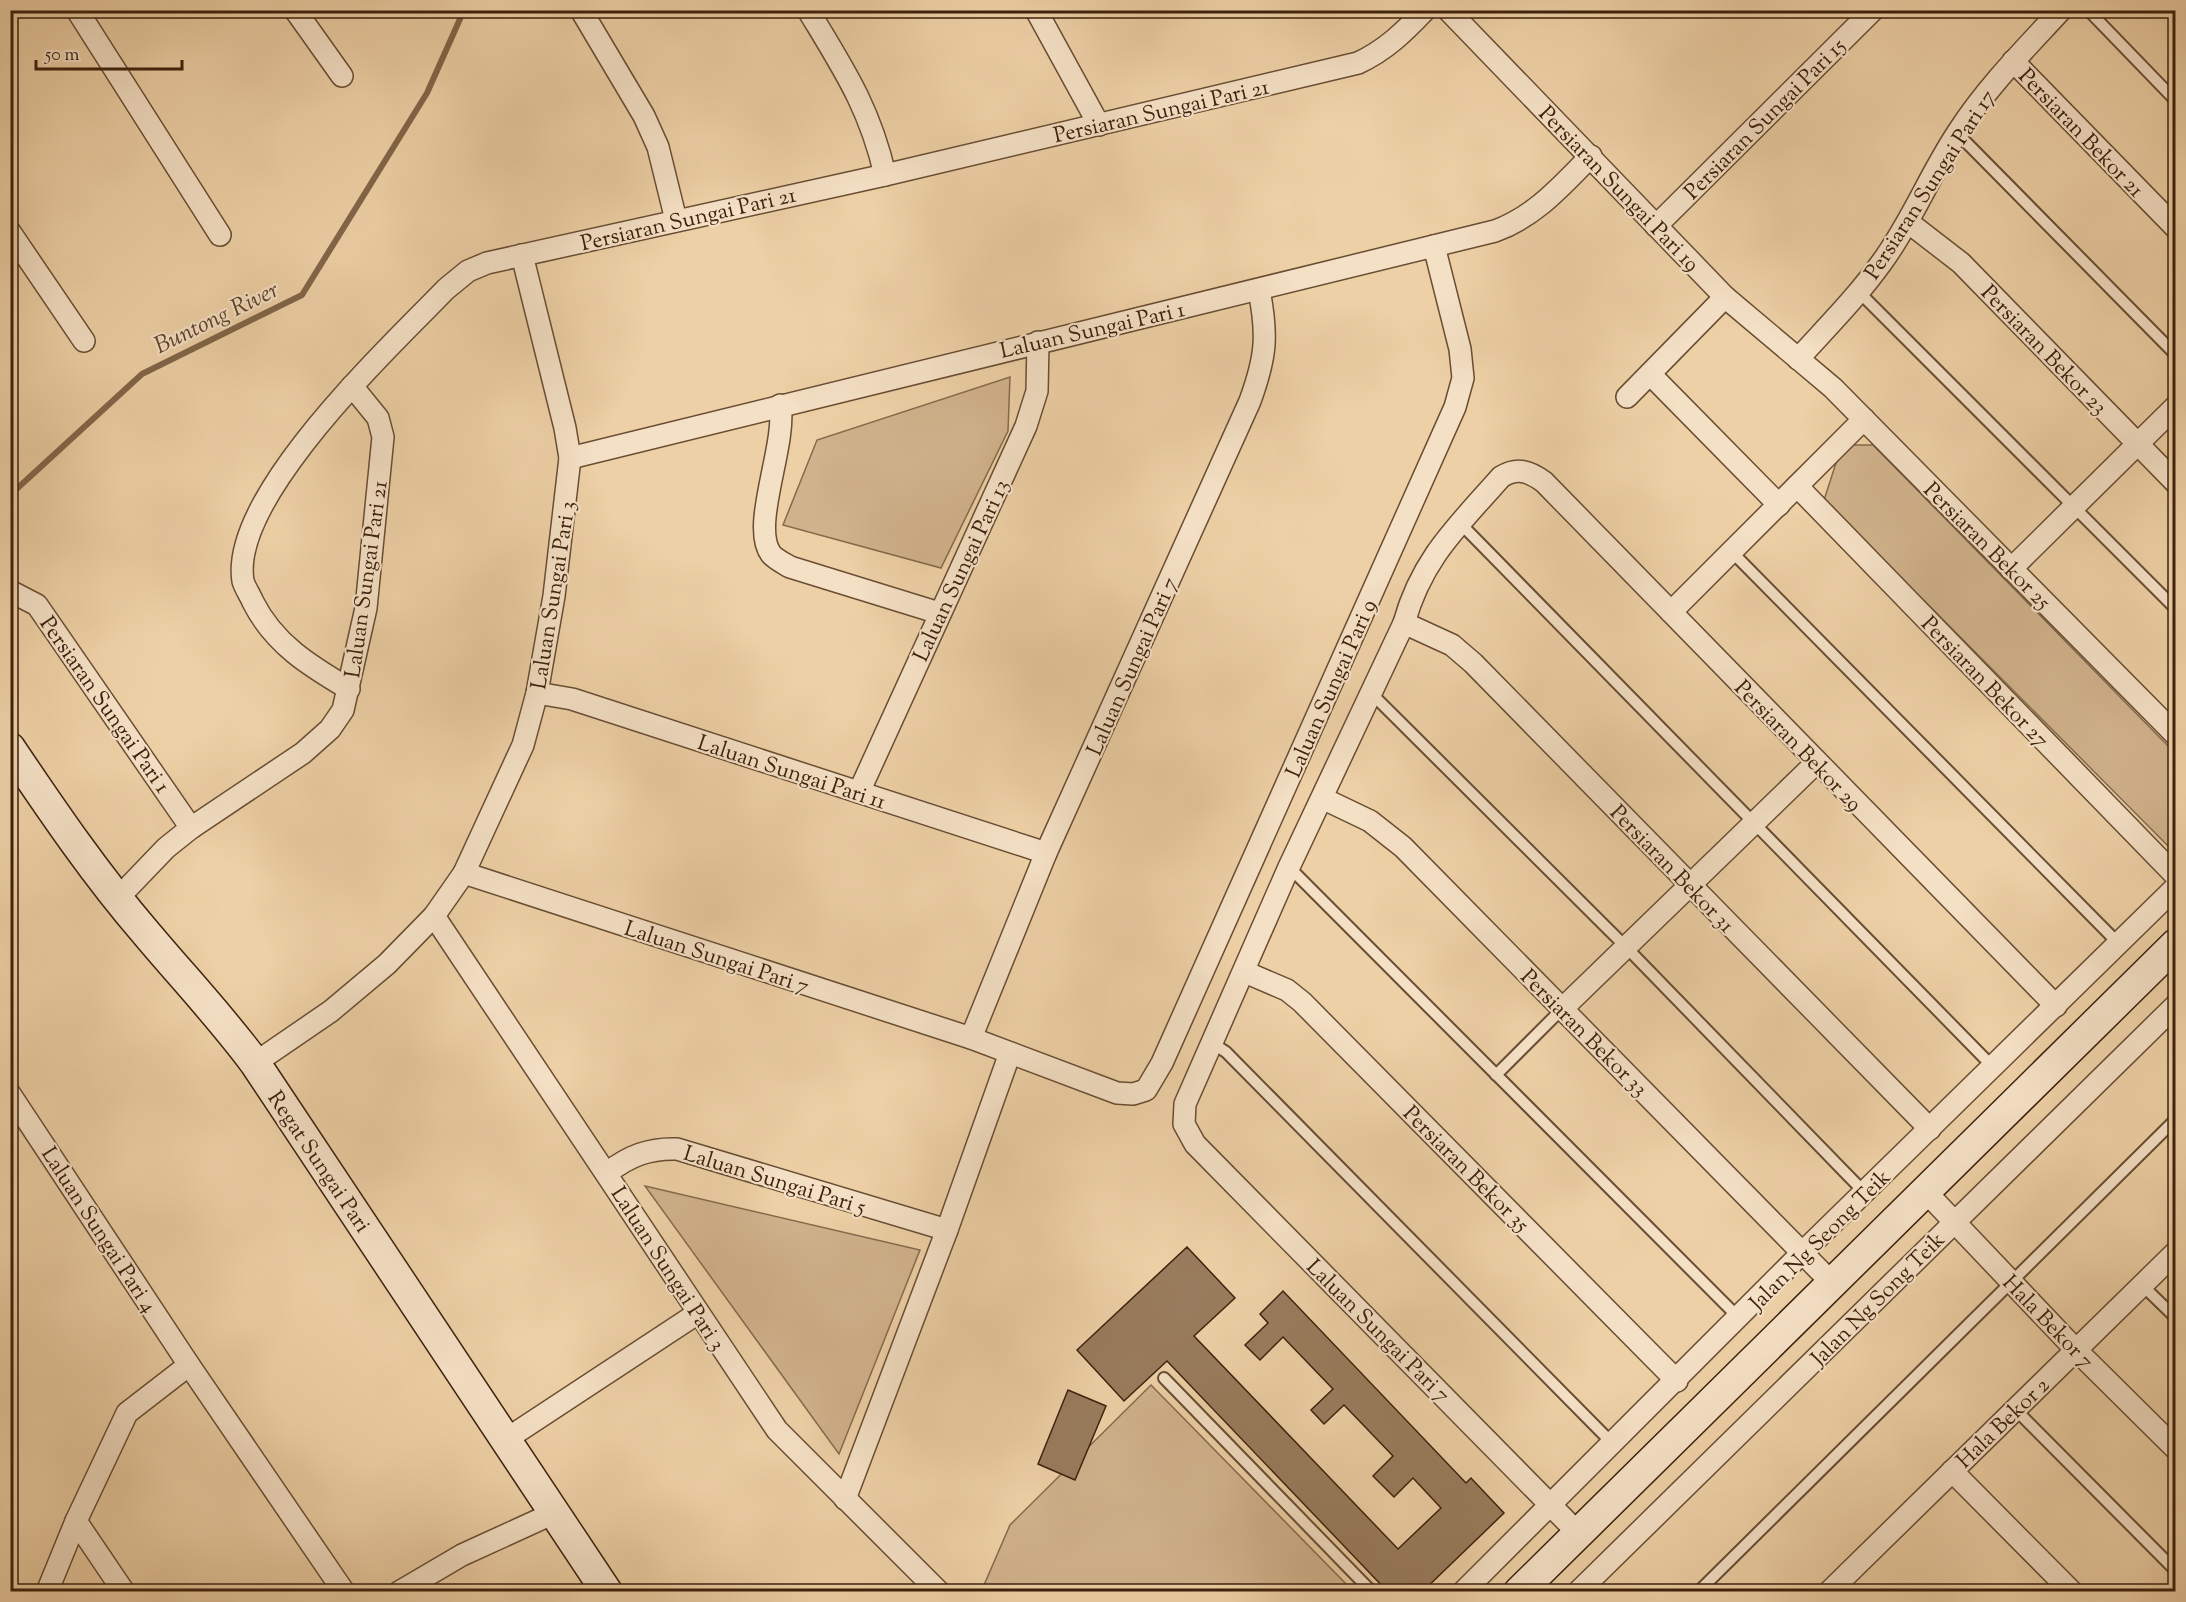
<svg xmlns="http://www.w3.org/2000/svg" width="2186" height="1602" viewBox="0 0 2186 1602" font-family="'Sorts Mill Goudy',serif">
	<rect width="100%" height="100%" fill="#eed0a6"/>
	<filter id="stains"><feTurbulence type="fractalNoise" baseFrequency=".00333" numOctaves="4"/><feColorMatrix values="0 0 0 0 .2 0 0 0 0 .09 0 0 0 0 .02 0 0 0 .5 -.17"/></filter>
	<radialGradient id="worn" r=".72"><stop offset=".6" stop-color="#630" stop-opacity="0"/><stop offset="1" stop-color="#630" stop-opacity=".3"/></radialGradient>
	<!-- green -->
	<g fill="#d0b28c" stroke="#866a4c" stroke-width="1.5">
		<polygon points="1010,377 1008,431 941,568 783,525 817,440"/>
		<polygon points="1852,445 1873,445 2175,753 2175,853 1824,500 1837,460"/>
		<polygon points="645,1186 920,1250 839,1454"/>
		<polygon points="1151,1385 1353,1591 981,1592 1010,1525"/>
	</g>
	<g fill="none" stroke-linecap="round" stroke-linejoin="round">
		<!-- stream -->
		<polyline stroke="#83664a" stroke-width="6" points="10,495 142,374 302,295 427,93 464,10"/>
	</g>
	<!-- building -->
	<g fill="#997c5d" stroke="#3d210d" stroke-width="1.5">
		<polygon points="1187,1247 1235,1298 1194,1336 1398,1549 1441,1508 1413,1478 1394,1497 1373,1476 1393,1456 1344,1405 1324,1424 1311,1410 1333,1389 1283,1337 1260,1360 1245,1345 1268,1323 1260,1314 1283,1291 1466,1483 1471,1478 1504,1513 1422,1592 1388,1592 1167,1361 1124,1401 1077,1350"/>
		<polygon points="1068,1390 1106,1406 1075,1480 1038,1464"/>
	</g>
	<g fill="none" stroke-linecap="round" stroke-linejoin="round">
		<!-- lane casing -->
		<g stroke="#694d33" stroke-width="14">
			<g id="lane">
				<polyline points="2088,10 2176,101"/>
				<polyline points="1957,133 2176,355"/>
				<polyline points="1859,292 2176,609"/>
				<polyline points="1460,523 1994,1068"/>
				<polyline points="1732,552 2119,944"/>
				<polyline points="1371,693 1625,946 1865,1193"/>
				<polyline points="1289,867 1739,1318"/>
				<polyline points="1212,1043 1226,1052 1613,1444"/>
				<polyline points="1496,1075 1562,1009"/>
				<polyline points="2142,1285 2176,1318"/>
				<polyline points="1164,1378 1372,1592"/>
				<polyline points="2015,1409 2176,1571"/>
				<polyline points="1698,1592 2176,1119"/>
			</g>
		</g>
		<!-- street casing -->
		<g stroke="#694d33" stroke-width="24">
			<g id="street">
				<polyline points="77,10 220,235"/>
				<polyline points="295,10 342,76"/>
				<polyline points="581,10 644,116 658,147 676,220"/>
				<path d="M808 10C843 68 870 108 885 175"/>
				<polyline points="1036,10 1099,125"/>
				<polyline points="1448,10 1725,297 1833,388 2176,735"/>
				<polyline points="2013,61 2176,228"/>
				<polyline points="1908,222 1961,263 2176,483"/>
				<polyline points="1656,226 1873,10"/>
				<polyline points="10,232 84,341"/>
				<path d="M1798 359C1827 327 1857 297 1882 262 1912 221 1930 174 1958 132 1987 87 2025 49 2061 10"/>
				<polyline points="1650,374 1779,505"/>
				<polyline points="1627,397 1725,297"/>
				<path d="M780 405C787 445 750 526 771 554 775 559 785 564 790 567L939 613"/>
				<path d="M570 458 1495 231C1536 216 1561 186 1591 156"/>
				<polyline points="1797,486 2176,876"/>
				<polyline points="2011,569 2176,406"/>
				<polyline points="10,591 37,605 191,828"/>
				<polyline points="1671,612 1864,419"/>
				<polyline points="1404,623 1452,645 1473,663 1930,1129"/>
				<path d="M349 689C310 666 274 644 253 602 250 595 245 588 243 581 229 497 390 347 446 289L468 271 487 263 885 175 1358 63C1386 50 1404 32 1425 10"/>
				<polyline points="537,693 572,699 1046,853"/>
				<polyline points="859,792 1026,426 1037,391 1038,342"/>
				<polyline points="1324,799 1370,821 1403,847 1832,1283"/>
				<polyline points="464,873 971,1038 1117,1093 1133,1094 1146,1090 1162,1063 1455,407 1463,378 1460,349 1434,246"/>
				<polyline points="118,898 166,848 191,828 303,753 330,729 343,710 366,608 383,437 378,418 352,386"/>
				<polyline points="434,916 777,1430 939,1592"/>
				<polyline points="1245,972 1287,990 1302,1002 1677,1381"/>
				<polyline points="1562,1009 1816,763"/>
				<path d="M971 1038 1046 853 1250 401C1266 357 1268 336 1259 290"/>
				<polyline points="255,1063 331,1011 387,964 434,916 464,873 523,745 537,693 554,596 570,458 565,428 522,255"/>
				<polyline points="10,1094 189,1365 344,1592"/>
				<path d="M607 1173C629 1156 649 1148 677 1149L947 1230"/>
				<polyline points="1925,1191 2076,1350 2176,1449"/>
				<polyline points="505,1440 698,1313"/>
				<polyline points="1952,1471 2072,1592"/>
				<polyline points="845,1499 947,1230 1010,1053"/>
				<polyline points="76,1521 124,1592"/>
				<path d="M1578 1533 1195 1144 1184 1124 1185 1104 1289 867 1404 623C1422 558 1458 526 1501 477 1517 467 1529 471 1544 482L2056 1006"/>
				<polyline points="47,1592 76,1521 127,1413 189,1365"/>
				<polyline points="399,1592 462,1555 554,1513"/>
				<polyline points="1463,1592 1803,1252 2176,887"/>
				<polyline points="1578,1592 2176,1005"/>
				<polyline points="1829,1592 2176,1252"/>
			</g>
		</g>
		<!-- secondary casing -->
		<g stroke="#3d210d" stroke-width="33">
			<g id="secondary">
				<path d="M10 748C53 812 96 875 146 933 182 976 221 1017 255 1063L607 1592"/>
				<polyline points="1519,1592 2176,944"/>
			</g>
		</g>
		<!-- lane -->
		<use href="#lane" stroke="#f4e0c5" stroke-width="10"/>
		<!-- street -->
		<use href="#street" stroke="#f4e0c5" stroke-width="21"/>
		<!-- secondary -->
		<use href="#secondary" stroke="#f4e0c5" stroke-width="30"/>
	</g>
	<g text-anchor="middle" stroke-width="4.5" stroke-linejoin="round" paint-order="stroke">
		<!-- street labels -->
		<g font-size="22" fill="#3d210d" stroke="#f4e0c5">
			<text transform="translate(1161 110) rotate(-13)" y="8">Persiaran Sungai Pari 21</text>
			<text transform="translate(1764 118) rotate(-45)" y="8">Persiaran Sungai Pari 15</text>
			<text transform="translate(2082 132) rotate(46)" y="8">Persiaran Bekor 21</text>
			<text transform="translate(1929 184) rotate(-57)" y="8">Persiaran Sungai Pari 17</text>
			<text transform="translate(1620 188) rotate(46)" y="8">Persiaran Sungai Pari 19</text>
			<text transform="translate(688 218) rotate(-13)" y="8">Persiaran Sungai Pari 21</text>
			<text transform="translate(1092 329) rotate(-13)" y="8">Laluan Sungai Pari 1</text>
			<text transform="translate(2045 349) rotate(46)" y="8">Persiaran Bekor 23</text>
			<text transform="translate(1988 545) rotate(45)" y="8">Persiaran Bekor 25</text>
			<text transform="translate(960 570) rotate(-65)" y="8">Laluan Sungai Pari 13</text>
			<text transform="translate(365 579) rotate(-82)" y="8">Laluan Sungai Pari 21</text>
			<text transform="translate(552 595) rotate(-81)" y="8">Laluan Sungai Pari 3</text>
			<text transform="translate(1131 666) rotate(-66)" y="8">Laluan Sungai Pari 7</text>
			<text transform="translate(1986 681) rotate(46)" y="8">Persiaran Bekor 27</text>
			<text transform="translate(1330 688) rotate(-66)" y="8">Laluan Sungai Pari 9</text>
			<text transform="translate(106 704) rotate(55)" y="8">Persiaran Sungai Pari 1</text>
			<text transform="translate(1799 745) rotate(46)" y="8">Persiaran Bekor 29</text>
			<text transform="translate(792 771) rotate(18)" y="8">Laluan Sungai Pari 11</text>
			<text transform="translate(1673 868) rotate(46)" y="8">Persiaran Bekor 31</text>
			<text transform="translate(717 956) rotate(18)" y="8">Laluan Sungai Pari 7</text>
			<text transform="translate(1585 1032) rotate(45)" y="8">Persiaran Bekor 33</text>
			<text transform="translate(320 1161) rotate(56)" y="8">Regat Sungai Pari</text>
			<text transform="translate(1467 1168) rotate(45)" y="8">Persiaran Bekor 35</text>
			<text transform="translate(775 1179) rotate(17)" y="8">Laluan Sungai Pari 5</text>
			<text transform="translate(100 1229) rotate(57)" y="8">Laluan Sungai Pari 4</text>
			<text transform="translate(1819 1239) rotate(-45)" y="8">Jalan Ng Seong Teik</text>
			<text transform="translate(669 1268) rotate(57)" y="8">Laluan Sungai Pari 3</text>
			<text transform="translate(1877 1298) rotate(-45)" y="8">Jalan Ng Song Teik</text>
			<text transform="translate(2049 1321) rotate(46)" y="8">Hala Bekor 7</text>
			<text transform="translate(1379 1330) rotate(45)" y="8">Laluan Sungai Pari 7</text>
			<text transform="translate(2002 1422) rotate(-44)" y="8">Hala Bekor 2</text>
		</g>
		<!-- water labels -->
		<g font-size="24" font-style="italic" fill="#60442b" stroke="#f4e0c5">
			<text transform="translate(216 317) rotate(-26)" y="8">Buntong River</text>
		</g>
	</g>
	<!-- margin -->
	<rect width="2186" height="1602" fill="none" stroke="#eed0a6" stroke-width="36"/>
	<rect x="12" y="12" width="2162" height="1578" fill="none" stroke="#3d210d" stroke-width="3"/>
	<rect x="18" y="18" width="2150" height="1566" fill="none" stroke="#3d210d" stroke-width="1.5"/>
	<!-- scale -->
	<path d="M36 60v9h146v-9" fill="none" stroke="#3d210d" stroke-width="3"/>
	<text x="45" y="60" font-size="18" fill="#3d210d" stroke="#f4e0c5" stroke-width="4.5" paint-order="stroke">50 m</text>
	<rect width="100%" height="100%" filter="url(#stains)"/>
	<rect width="100%" height="100%" fill="url(#worn)"/>
</svg>
